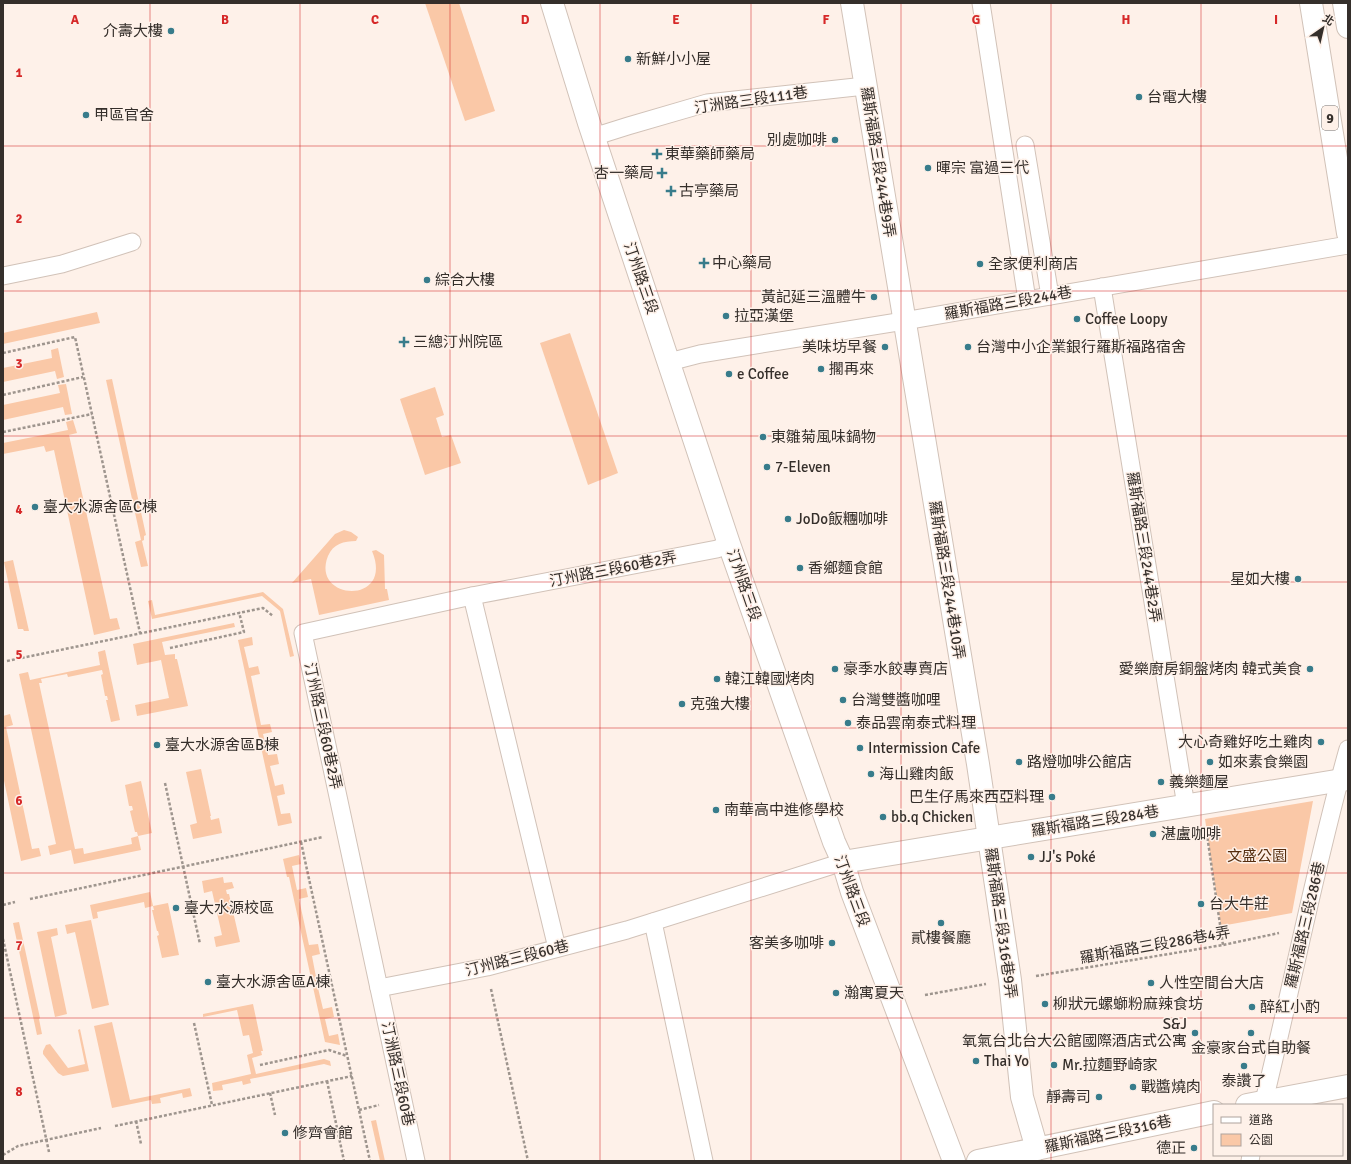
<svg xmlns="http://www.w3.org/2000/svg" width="1351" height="1164" viewBox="0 0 1351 1164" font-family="Signika,'Noto Sans TC',sans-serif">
	<rect width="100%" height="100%" fill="#fef1e9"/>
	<!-- green -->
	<g fill="#fac8a7">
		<polygon points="425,3 459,3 495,111 465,121"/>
		<polygon points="97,312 100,323 3,344 3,333"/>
		<polygon points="570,333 618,473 588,485 540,343"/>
		<polygon points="58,348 64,377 57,379 55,371 3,382 3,368 52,358 51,350"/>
		<polygon points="112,379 146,535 144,536 144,540 142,541 148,566 141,567 135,542 141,540 106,380"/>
		<polygon points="66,384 72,414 65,415 63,407 3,420 3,405 60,393 58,385"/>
		<polygon points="435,387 444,415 436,418 442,437 451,435 461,463 425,475 400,399"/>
		<polygon points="73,420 77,433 69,435 110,619 117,618 120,629 94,635 54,450 46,452 44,446 3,454 3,443 68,430 66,422"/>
		<path d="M344 530 351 532 358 537 356 541C344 541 333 544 328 556 310 601 395 606 372 551L376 550 384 555 385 589H387L389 600 319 615 311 579 292 583 335 534Z"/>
		<polygon points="13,560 29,631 24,631 23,629 18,629 4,562"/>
		<polygon points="263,592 283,609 294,656 290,657 280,611 262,596 152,619 148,601 152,600 155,615"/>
		<polygon points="234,623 235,627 162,642 165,655 175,654 175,659 177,659 188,706 137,716 135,705 169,698 161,660 137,665 133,644"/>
		<polygon points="252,637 253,645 244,647 249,668 258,666 260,674 251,676 261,725 270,724 272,732 263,734 268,755 277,754 279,764 270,766 275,786 283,784 285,794 277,796 281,814 290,813 292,823 278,826 238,640"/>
		<polygon points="105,650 120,720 111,722 106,700 108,700 107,696 105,696 101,675 103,674 102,670 68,677 67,674 41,679 42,683 39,683 75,849 83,848 84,854 132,844 131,838 138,836 137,832 135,832 130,811 133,810 132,806 129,806 125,785 141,781 152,833 138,836 141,850 74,864 71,850 50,855 48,846 56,844 19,674 28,672 30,680 100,665 98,652"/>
		<polygon points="10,714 13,725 6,727 32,849 39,848 41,856 21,861 3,776 3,716"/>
		<polygon points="201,769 211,816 210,816 211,820 219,818 222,833 193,839 190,825 197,823 186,772"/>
		<polygon points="1313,801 1292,913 1221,926 1205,819"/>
		<polygon points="299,855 301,864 292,866 297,890 306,888 308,897 299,899 309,945 318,944 320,954 312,956 316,977 325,975 327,986 318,988 323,1009 332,1007 334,1017 325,1019 329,1036 338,1034 340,1045 325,1042 289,877 287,877 283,859"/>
		<polygon points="223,877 224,883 232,882 234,888 226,890 227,894 229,894 240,942 216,947 214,937 222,935 212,891 204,893 202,881"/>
		<polygon points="150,892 153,906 168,903 179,955 162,958 157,936 159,935 158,931 157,931 152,910 154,910 153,906 145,908 144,902 97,912 98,918 93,919 90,905"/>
		<polygon points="91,920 109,1005 92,1009 75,932 67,934 65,925"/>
		<polygon points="19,922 40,1018 39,1019 42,1034 37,1035 13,923"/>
		<polygon points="57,928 58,935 51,937 67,1014 55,1017 37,932"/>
		<polygon points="253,1004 263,1051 261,1051 262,1055 252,1058 256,1074 324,1059 330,1061 331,1066 324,1064 250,1079 251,1083 243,1085 242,1081 222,1085 223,1090 213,1091 212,1083 251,1074 247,1055 253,1053 249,1035 243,1036 237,1010 203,1017 203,1014"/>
		<polygon points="112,1022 130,1100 190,1088 192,1096 183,1098 182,1093 160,1098 161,1103 152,1104 151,1100 112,1108 94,1026"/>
		<polygon points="80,1029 89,1071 63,1076 58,1073 43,1054 43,1051 46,1045 50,1044 68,1068 85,1064 78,1030"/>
		<polygon points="376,1120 385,1161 380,1161 371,1121"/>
	</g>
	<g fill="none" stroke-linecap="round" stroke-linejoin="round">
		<!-- service casing -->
		<g stroke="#d1c2b8" stroke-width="19">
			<g id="service">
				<polyline points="981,3 1027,300"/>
				<polyline points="593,137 628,126 707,103 865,86"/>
				<polyline points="1025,145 1050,296"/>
				<polyline points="3,276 62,264 132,242"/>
				<polyline points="1102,287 1186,806"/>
				<polyline points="669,362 700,354 904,321 1348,245"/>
				<polyline points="472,596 557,948"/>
				<polyline points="653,922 704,1161"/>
				<polyline points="379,988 487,967 627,930 843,862"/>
				<path d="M1263 1105C1292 987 1315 866 1348 749"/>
				<polyline points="416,1161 303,633 472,596 717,549 729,544"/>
				<polyline points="1250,1161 1251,1155"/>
			</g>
		</g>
		<!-- minor casing -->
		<g stroke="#d1c2b8" stroke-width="24">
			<g id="minor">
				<polyline points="852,3 978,764 1010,980 1022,1097 1037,1149"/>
				<polyline points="843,862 1348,779"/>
				<polyline points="1247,1105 1348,1086"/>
				<polyline points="978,1161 1214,1112"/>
			</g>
		</g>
		<!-- tertiary casing -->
		<g stroke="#d1c2b8" stroke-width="24">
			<polyline id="tertiary" points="552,3 589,123 729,544 834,842 843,862 852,892 954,1161"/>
		</g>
		<!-- primary casing -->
		<g stroke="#d1c2b8" stroke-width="24">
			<g id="primary">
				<polyline points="1311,3 1348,233"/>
				<polyline points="1344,3 1348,27"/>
			</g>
		</g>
		<!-- path -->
		<g stroke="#9e958e" stroke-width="2.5" stroke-dasharray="3 2" stroke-linecap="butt">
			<polyline points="3,353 75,337 140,633"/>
			<polyline points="3,395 83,377"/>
			<polyline points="3,432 92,414"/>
			<polyline points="170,648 244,632 239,612"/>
			<polyline points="7,661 263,608 273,616"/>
			<polyline points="165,783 200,944"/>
			<polyline points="1206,828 1223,945"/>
			<polyline points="301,842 370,1161"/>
			<polyline points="30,899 323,837"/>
			<polyline points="3,905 15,902"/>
			<polyline points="3,939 49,1152"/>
			<polyline points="1036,976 1223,945 1279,933"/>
			<polyline points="491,989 528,1161"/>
			<polyline points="925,995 986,984"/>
			<polyline points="194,1023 212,1105"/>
			<polyline points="260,1065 329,1050 347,1056"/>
			<polyline points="327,1081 344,1161"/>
			<polyline points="270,1093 275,1115"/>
			<polyline points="359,1110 379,1105"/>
			<polyline points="136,1121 141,1144"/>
			<polyline points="115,1126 352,1076"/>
			<polyline points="3,1155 18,1146 101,1128"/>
		</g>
		<!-- service -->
		<use href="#service" stroke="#fff" stroke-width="17"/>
		<!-- minor -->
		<use href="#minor" stroke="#fff" stroke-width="22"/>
		<!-- tertiary -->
		<use href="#tertiary" stroke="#fff" stroke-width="22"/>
		<!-- primary -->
		<use href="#primary" stroke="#fff" stroke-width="22"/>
	</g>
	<!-- grid -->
	<path fill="none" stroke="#d62828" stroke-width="1" stroke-opacity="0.55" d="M150 3V1161M300 3V1161M450 3V1161M600 3V1161M751 3V1161M901 3V1161M1051 3V1161M1201 3V1161M3 146H1348M3 291H1348M3 436H1348M3 582H1348M3 728H1348M3 873H1348M3 1018H1348"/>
	<!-- markers -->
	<g fill="#387c8b" stroke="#fef1e9" stroke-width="1.5">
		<circle cx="171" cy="31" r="4"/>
		<circle cx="628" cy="59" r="4"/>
		<circle cx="1139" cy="97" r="4"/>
		<circle cx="86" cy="115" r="4"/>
		<circle cx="835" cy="140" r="4"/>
		<path d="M655 148h4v4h4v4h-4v4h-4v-4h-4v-4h4z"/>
		<circle cx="928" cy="168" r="4"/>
		<path d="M660 167h4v4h4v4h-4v4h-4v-4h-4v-4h4z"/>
		<path d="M669 185h4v4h4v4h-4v4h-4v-4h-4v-4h4z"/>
		<path d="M702 257h4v4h4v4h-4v4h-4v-4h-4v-4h4z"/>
		<circle cx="980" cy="264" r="4"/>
		<circle cx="427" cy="280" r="4"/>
		<circle cx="874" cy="297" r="4"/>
		<circle cx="726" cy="316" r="4"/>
		<circle cx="1077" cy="319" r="4"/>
		<path d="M402 336h4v4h4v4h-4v4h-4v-4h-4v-4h4z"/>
		<circle cx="885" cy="347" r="4"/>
		<circle cx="968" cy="347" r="4"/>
		<circle cx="821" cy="369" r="4"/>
		<circle cx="729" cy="374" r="4"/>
		<circle cx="763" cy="437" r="4"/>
		<circle cx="767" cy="467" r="4"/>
		<circle cx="35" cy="507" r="4"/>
		<circle cx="788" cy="519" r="4"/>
		<circle cx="800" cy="568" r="4"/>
		<circle cx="1298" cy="579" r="4"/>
		<circle cx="835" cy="669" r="4"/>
		<circle cx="1310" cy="669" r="4"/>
		<circle cx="717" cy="679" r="4"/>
		<circle cx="843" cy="700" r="4"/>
		<circle cx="682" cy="704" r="4"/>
		<circle cx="848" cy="723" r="4"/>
		<circle cx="1321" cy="742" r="4"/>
		<circle cx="157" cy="745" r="4"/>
		<circle cx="860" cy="748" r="4"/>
		<circle cx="1019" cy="762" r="4"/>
		<circle cx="1210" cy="762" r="4"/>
		<circle cx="871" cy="774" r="4"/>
		<circle cx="1161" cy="782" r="4"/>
		<circle cx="1052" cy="797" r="4"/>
		<circle cx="716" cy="810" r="4"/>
		<circle cx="883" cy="817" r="4"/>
		<circle cx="1153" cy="834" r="4"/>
		<circle cx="1031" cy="857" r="4"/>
		<circle cx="1201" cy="904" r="4"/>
		<circle cx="176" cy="908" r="4"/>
		<circle cx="941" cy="923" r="4"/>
		<circle cx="832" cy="943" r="4"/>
		<circle cx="208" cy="982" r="4"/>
		<circle cx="1151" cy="983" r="4"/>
		<circle cx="836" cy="993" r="4"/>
		<circle cx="1045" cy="1004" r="4"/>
		<circle cx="1252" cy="1007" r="4"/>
		<circle cx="1195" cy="1033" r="4"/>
		<circle cx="1251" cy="1033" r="4"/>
		<circle cx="976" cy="1061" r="4"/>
		<circle cx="1054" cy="1065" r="4"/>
		<circle cx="1244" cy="1066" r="4"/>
		<circle cx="1133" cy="1087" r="4"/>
		<circle cx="1099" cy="1097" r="4"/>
		<circle cx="285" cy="1133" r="4"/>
		<circle cx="1194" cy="1148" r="4"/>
	</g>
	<g text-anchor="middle" stroke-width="3" stroke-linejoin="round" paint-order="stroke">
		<!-- shield labels -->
		<rect fill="#fef1e9" stroke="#716964" stroke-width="1" x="1322" y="106" width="16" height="24" rx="3"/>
		<g font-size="14" font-weight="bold" fill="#352f2b">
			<text x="1330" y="123">9</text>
		</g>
		<!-- poi labels -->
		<g font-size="15" fill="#352f2b" stroke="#fef1e9" text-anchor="start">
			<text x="163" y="36" text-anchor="end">介壽大樓</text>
			<text x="636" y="64">新鮮小小屋</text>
			<text x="1147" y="102">台電大樓</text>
			<text x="94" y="120">甲區官舍</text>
			<text x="827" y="145" text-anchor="end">別處咖啡</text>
			<text x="665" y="159">東華藥師藥局</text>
			<text x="936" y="173">暉宗 富過三代</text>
			<text x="654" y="178" text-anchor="end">杏一藥局</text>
			<text x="679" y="196">古亭藥局</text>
			<text x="712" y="268">中心藥局</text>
			<text x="988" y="269">全家便利商店</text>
			<text x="435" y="285">綜合大樓</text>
			<text x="866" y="302" text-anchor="end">黃記延三溫體牛</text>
			<text x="734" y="321">拉亞漢堡</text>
			<text x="1085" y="324">Coffee Loopy</text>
			<text x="413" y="347">三總汀州院區</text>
			<text x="877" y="352" text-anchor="end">美味坊早餐</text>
			<text x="976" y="352">台灣中小企業銀行羅斯福路宿舍</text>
			<text x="829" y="374">擱再來</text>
			<text x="737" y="379">e Coffee</text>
			<text x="771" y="442">東雛菊風味鍋物</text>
			<text x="775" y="472">7-Eleven</text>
			<text x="43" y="512">臺大水源舍區C棟</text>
			<text x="796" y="524">JoDo飯糰咖啡</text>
			<text x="808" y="573">香鄉麵食館</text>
			<text x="1290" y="584" text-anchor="end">星如大樓</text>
			<text x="843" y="674">豪季水餃專賣店</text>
			<text x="1302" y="674" text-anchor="end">愛樂廚房銅盤烤肉 韓式美食</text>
			<text x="725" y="684">韓江韓國烤肉</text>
			<text x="851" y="705">台灣雙醬咖哩</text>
			<text x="690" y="709">克強大樓</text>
			<text x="856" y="728">泰品雲南泰式料理</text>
			<text x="1313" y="747" text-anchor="end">大心奇雞好吃土雞肉</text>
			<text x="165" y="750">臺大水源舍區B棟</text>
			<text x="868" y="753">Intermission Cafe</text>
			<text x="1027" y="767">路燈咖啡公館店</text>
			<text x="1218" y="767">如來素食樂園</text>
			<text x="879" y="779">海山雞肉飯</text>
			<text x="1169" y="787">義樂麵屋</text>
			<text x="1044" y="802" text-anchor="end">巴生仔馬來西亞料理</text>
			<text x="724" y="815">南華高中進修學校</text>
			<text x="891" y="822">bb.q Chicken</text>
			<text x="1161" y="839">湛盧咖啡</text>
			<text x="1039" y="862">JJ's Poké</text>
			<text x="1209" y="909">台大牛莊</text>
			<text x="184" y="913">臺大水源校區</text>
			<text x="941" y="943" text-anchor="middle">貳樓餐廳</text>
			<text x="824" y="948" text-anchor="end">客美多咖啡</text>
			<text x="216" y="987">臺大水源舍區A棟</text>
			<text x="1159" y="988">人性空間台大店</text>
			<text x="844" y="998">瀚寓夏天</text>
			<text x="1053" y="1009">柳狀元螺螄粉麻辣食坊</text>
			<text x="1260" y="1012">醉紅小酌</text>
			<text x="1187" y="1029" text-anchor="end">S&amp;J<tspan x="1187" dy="17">氧氣台北台大公館國際酒店式公寓</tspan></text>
			<text x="1251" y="1053" text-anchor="middle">金豪家台式自助餐</text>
			<text x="984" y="1066">Thai Yo</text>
			<text x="1062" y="1070">Mr.拉麵野崎家</text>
			<text x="1244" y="1086" text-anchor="middle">泰讚了</text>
			<text x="1141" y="1092">戰醬燒肉</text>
			<text x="1091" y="1102" text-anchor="end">靜壽司</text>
			<text x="293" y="1138">修齊會館</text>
			<text x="1186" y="1153" text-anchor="end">德正</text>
		</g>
		<!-- street labels -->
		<g font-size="15" fill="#352f2b" stroke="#fef1e9">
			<text transform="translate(751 100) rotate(-8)" y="5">汀洲路三段111巷</text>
			<text transform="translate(878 162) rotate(81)" y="5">羅斯福路三段244巷9弄</text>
			<text transform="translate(641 278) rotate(71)" y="5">汀州路三段</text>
			<text transform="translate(1008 303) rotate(-10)" y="5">羅斯福路三段244巷</text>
			<text transform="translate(1144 547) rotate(81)" y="5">羅斯福路三段244巷2弄</text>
			<text transform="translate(613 569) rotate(-11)" y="5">汀州路三段60巷2弄</text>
			<text transform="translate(947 580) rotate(81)" y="5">羅斯福路三段244巷10弄</text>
			<text transform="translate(744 585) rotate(71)" y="5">汀州路三段</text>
			<text transform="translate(323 726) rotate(78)" y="5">汀州路三段60巷2弄</text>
			<text transform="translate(1095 821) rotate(-9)" y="5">羅斯福路三段284巷</text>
			<text transform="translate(852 891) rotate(70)" y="5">汀州路三段</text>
			<text transform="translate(1001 923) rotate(82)" y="5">羅斯福路三段316巷9弄</text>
			<text transform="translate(1305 925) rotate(-77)" y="5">羅斯福路三段286巷</text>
			<text transform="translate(1155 945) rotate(-10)" y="5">羅斯福路三段286巷4弄</text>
			<text transform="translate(517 958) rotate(-14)" y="5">汀州路三段60巷</text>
			<text transform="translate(398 1074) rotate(78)" y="5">汀洲路三段60巷</text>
			<text transform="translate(1108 1134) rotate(-12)" y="5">羅斯福路三段316巷</text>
		</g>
		<!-- park labels -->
		<g font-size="15" fill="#562e0f" stroke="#fef1e9">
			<text x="1257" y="861">文盛公園</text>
		</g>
	</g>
	<g font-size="13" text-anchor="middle" font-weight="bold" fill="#d62828" stroke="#fef1e9" stroke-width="3" stroke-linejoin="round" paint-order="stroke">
		<text x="75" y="24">A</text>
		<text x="225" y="24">B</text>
		<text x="375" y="24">C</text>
		<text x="525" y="24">D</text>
		<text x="676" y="24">E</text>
		<text x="826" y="24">F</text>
		<text x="976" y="24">G</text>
		<text x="1126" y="24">H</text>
		<text x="1276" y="24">I</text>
		<text x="19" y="77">1</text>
		<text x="19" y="223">2</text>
		<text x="19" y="368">3</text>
		<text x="19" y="514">4</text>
		<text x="19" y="659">5</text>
		<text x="19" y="805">6</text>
		<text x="19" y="950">7</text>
		<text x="19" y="1096">8</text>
	</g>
	<!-- border -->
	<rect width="1351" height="1164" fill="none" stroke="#352f2b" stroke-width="8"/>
	<!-- legend -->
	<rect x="1213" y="1104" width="130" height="52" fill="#fef1e9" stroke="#aea39d"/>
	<rect x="1221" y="1117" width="20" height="6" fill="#ffffff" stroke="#aea39d"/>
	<text x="1249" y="1124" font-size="12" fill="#352f2b">道路</text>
	<rect x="1221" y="1134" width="20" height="12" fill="#fac8a7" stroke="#aea39d"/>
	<text x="1249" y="1144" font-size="12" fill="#352f2b">公園</text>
	<!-- north arrow -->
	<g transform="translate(1323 28) rotate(34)" stroke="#fef1e9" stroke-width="3" paint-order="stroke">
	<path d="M0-3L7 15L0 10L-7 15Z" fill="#352f2b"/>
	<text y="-6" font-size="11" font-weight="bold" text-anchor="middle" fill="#352f2b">北</text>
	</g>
</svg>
